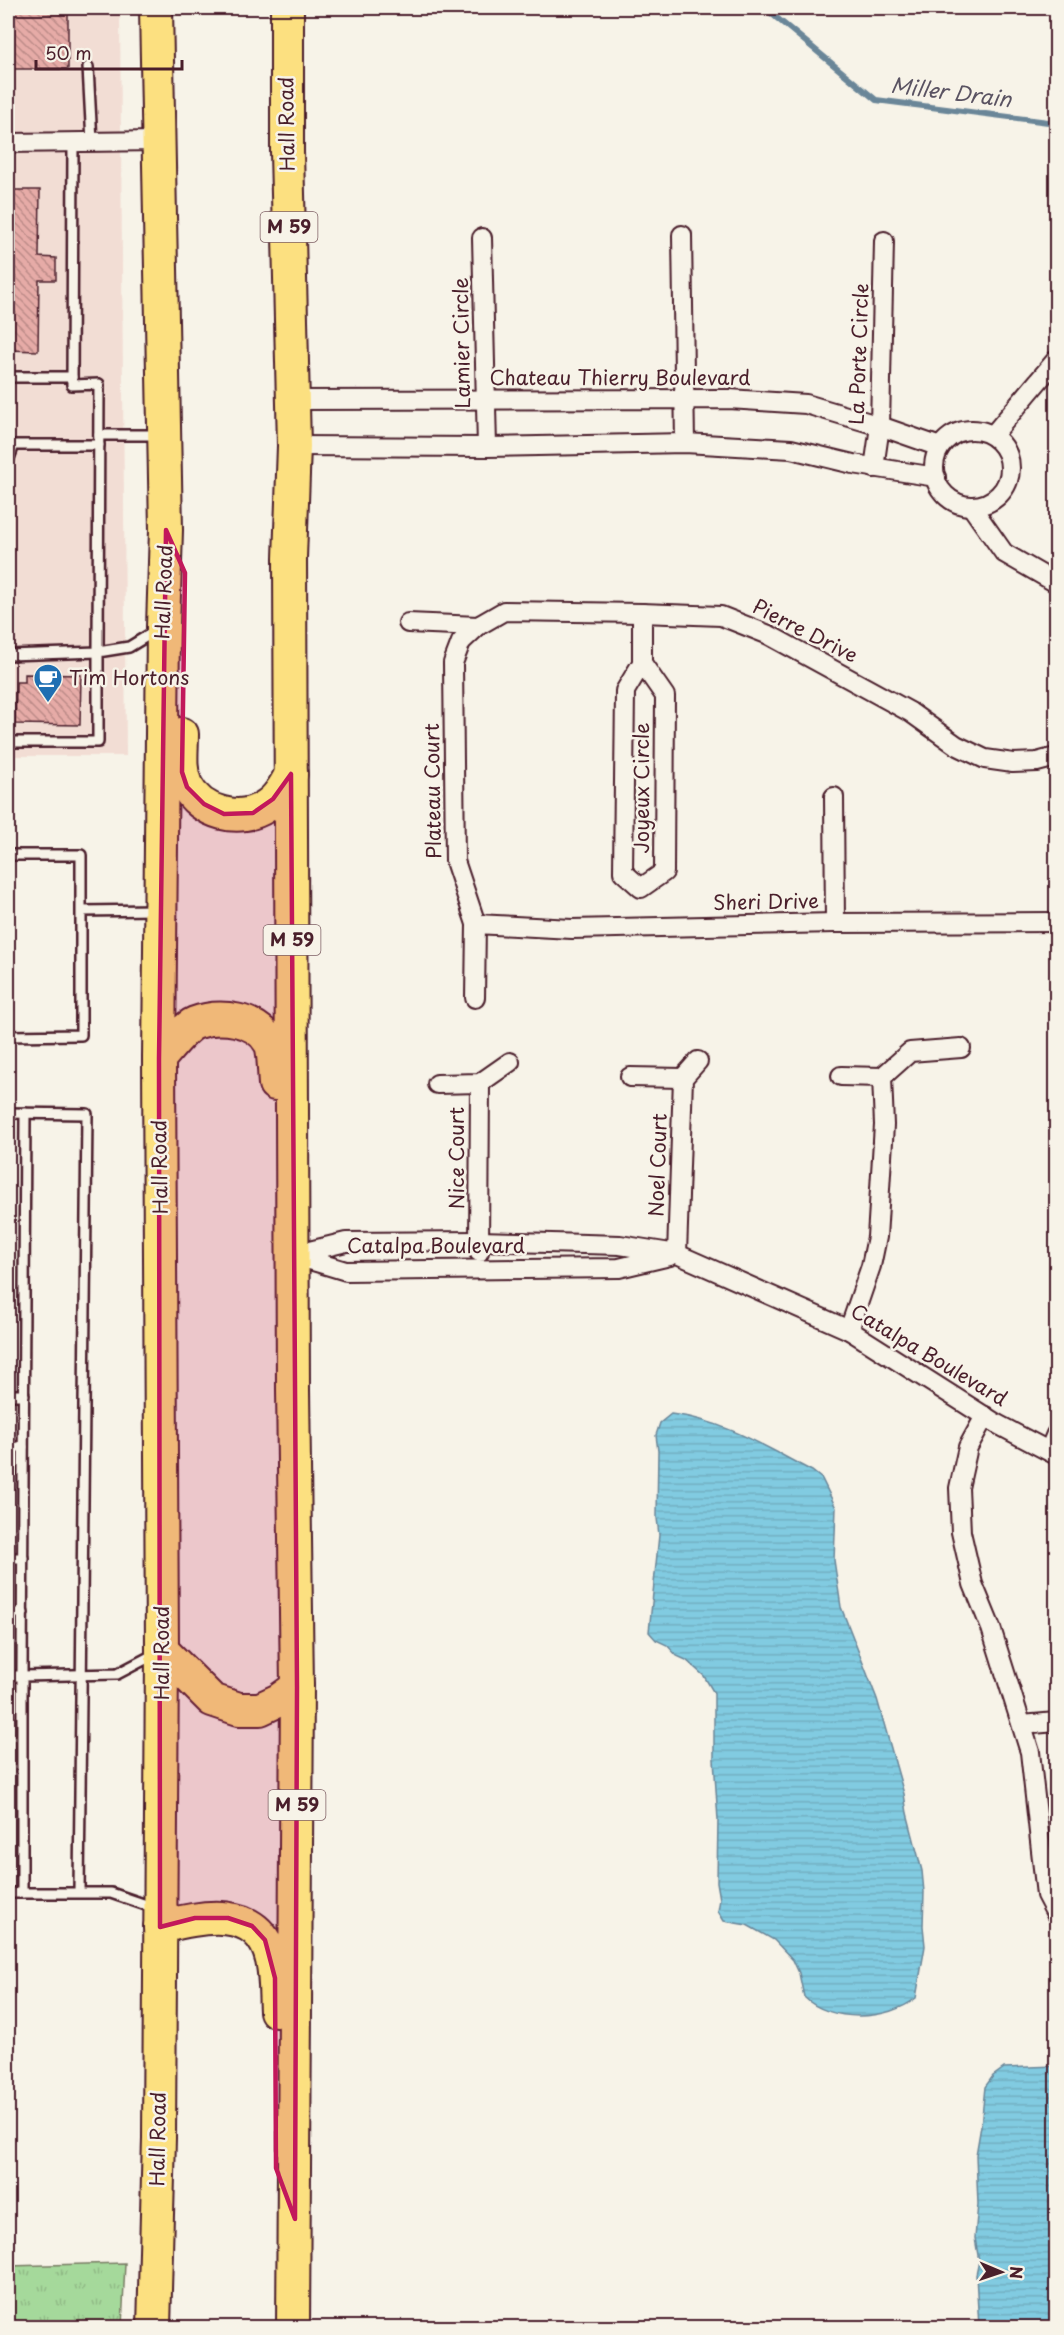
<svg xmlns="http://www.w3.org/2000/svg" width="1064" height="2335" viewBox="0 0 1064 2335" font-family="'Playpen Sans',sans-serif">
	<defs>
		<pattern id="park-tufts" width="24" height="20" patternUnits="userSpaceOnUse" patternTransform="scale(1.5)"><rect width="24" height="20" fill="#a5d99b"/><path d="M3 7l-1-3M5 7V3M7 7l1-3M15 17l-1-3M17 17v-4M19 17l1-3" fill="none" stroke="#90ba86"/></pattern>
		<pattern id="water-rules" width="6" height="5" patternUnits="userSpaceOnUse" patternTransform="scale(1.5)"><rect width="6" height="5" fill="#81cbe1"/><path d="M0 2.5h6" fill="none" stroke="#71aec1"/></pattern>
		<pattern id="building-back-hatch" width="6" height="6" patternUnits="userSpaceOnUse" patternTransform="scale(1.5)"><rect width="6" height="6" fill="#e6aba7"/><path d="M-1 5l2 2M0 0l6 6M5-1l2 2" fill="none" stroke="#bc8b88"/></pattern>
	</defs>
	<rect width="100%" height="100%" fill="#f7f3e8"/>
	<filter id="ink" filterUnits="userSpaceOnUse"><feTurbulence type="fractalNoise" baseFrequency=".0167" numOctaves="2"/><feDisplacementMap in="SourceGraphic" scale="12" xChannelSelector="R" yChannelSelector="G"/><feConvolveMatrix kernelMatrix="1 2 1 2 8 2 1 2 1" color-interpolation-filters="sRGB"/></filter>
	<g filter="url(#ink)">
		<!-- built -->
		<polygon fill="#f2ddd4" points="8,8 120,8 126,756 8,756"/>
		<!-- park -->
		<polygon fill="url(#park-tufts)" stroke="#787c63" stroke-width="1.5" points="125,2263 122,2327 8,2327 8,2266"/>
		<!-- water -->
		<g fill="url(#water-rules)" stroke="#6b8698" stroke-width="1.5">
			<path d="M671 1414C723 1420 766 1447 812 1471L822 1479 836 1508 834 1560 841 1607 877 1699 904 1794 907 1813 922 1871 924 1892 923 1926 925 1946 916 1998C888 2021 830 2023 804 1997L799 1973 793 1960 774 1940 747 1925 724 1921 718 1911 720 1899 717 1882 718 1820 714 1759V1693L704 1676 686 1660 677 1656 667 1645 656 1640 649 1632 659 1535 657 1518 658 1451 656 1435 660 1423Z"/>
			<polygon points="1056,2066 1056,2327 979,2327 976,2275 979,2261 975,2238 978,2204 976,2155 981,2126 985,2087 993,2076 1004,2068"/>
		</g>
		<g fill="none" stroke-linecap="round" stroke-linejoin="round">
			<!-- stream -->
			<polyline stroke="#6b8698" stroke-width="6" points="768,8 772,14 876,100 1056,123"/>
		</g>
		<!-- building -->
		<g fill="url(#building-back-hatch)" stroke="#4a1f2b" stroke-width="1.5">
			<rect x="8" y="8" width="60" height="61"/>
			<polygon points="8,190 40,190 39,257 56,258 56,280 39,280 38,351 8,350"/>
			<polygon points="25,674 81,675 80,725 15,724 16,682 25,682"/>
		</g>
		<g fill="none" stroke-linecap="round" stroke-linejoin="round">
			<!-- service casing -->
			<g stroke="#4a1f2b" stroke-width="14">
				<g id="service">
					<polyline points="88,67 92,142"/>
					<polyline points="8,377 72,377"/>
					<polyline points="99,435 161,435"/>
					<polyline points="8,461 14,445 99,445"/>
					<polyline points="8,655 98,652 99,384 72,385 73,142"/>
					<polyline points="8,742 98,742 98,652 129,647 157,630"/>
					<polyline points="8,855 81,855 81,1035 8,1036"/>
					<polyline points="82,911 155,910"/>
					<polyline points="8,1113 87,1114 79,1892"/>
					<polyline points="8,1395 24,1395"/>
					<polyline points="8,1447 23,1447"/>
					<polyline points="8,1558 23,1558"/>
					<polyline points="8,1613 23,1613"/>
					<polyline points="8,1676 22,1676 25,1113"/>
					<polyline points="8,1893 22,1893"/>
					<polyline points="155,1908 111,1893 22,1893 22,1676 117,1674 155,1654"/>
				</g>
			</g>
			<!-- minor casing -->
			<g stroke="#4a1f2b" stroke-width="22">
				<g id="minor">
					<polyline points="8,143 158,141"/>
					<polyline points="682,235 685,443"/>
					<polyline points="482,238 487,447"/>
					<polyline points="294,400 729,399 806,404 880,426 940,447"/>
					<circle cx="972" cy="468" r="38"/>
					<polyline points="993,435 1056,360"/>
					<polyline points="294,446 487,447 685,443 791,449 853,464 936,477"/>
					<polyline points="874,468 880,426 884,241"/>
					<polyline points="971,506 1004,553 1056,583"/>
					<polyline points="408,623 478,626 504,611 642,613 721,616 769,635 910,712 956,745 985,759 1013,763 1037,762 1056,757"/>
					<polyline points="642,663 665,696 664,872 641,888 623,872 625,691 642,663 642,613"/>
					<polyline points="834,797 835,923"/>
					<polyline points="476,924 572,929 835,923 1056,922"/>
					<polyline points="475,998 476,924 455,861 453,663 461,642 478,626"/>
					<polyline points="841,1076 882,1077 910,1052 961,1048"/>
					<polyline points="630,1077 683,1078"/>
					<polyline points="437,1084 480,1083 510,1062"/>
					<polyline points="479,1252 480,1083"/>
					<polyline points="677,1254 683,1078 698,1061"/>
					<polyline points="293,1255 346,1242 479,1241 620,1245 677,1254 849,1330 997,1424 1056,1455"/>
					<polyline points="293,1255 346,1271 619,1268 670,1256"/>
					<polyline points="849,1330 871,1266 877,1237 884,1125 882,1077"/>
					<polyline points="985,1416 968,1447 959,1488 961,1532 973,1584 991,1628 1030,1752 1046,1895 1056,1914"/>
					<polyline points="1049,1451 1056,1434"/>
					<polyline points="1022,1725 1056,1722"/>
				</g>
			</g>
			<!-- trunk casing -->
			<g stroke="#4a1f2b" stroke-width="36">
				<g id="trunk">
					<polyline points="287,8 287,152 294,446 290,558 293,1390 297,1687 293,2328"/>
					<path d="M182 734C182 751 179 769 186 785 200 813 240 824 266 806 278 799 285 786 291 774"/>
					<path d="M159 1059C167 1050 185 1027 195 1023 219 1014 257 1018 270 1043 274 1050 274 1075 275 1084"/>
					<polyline points="162,1650 212,1700 239,1709 260,1709 279,1700 297,1687"/>
					<path d="M160 1927C201 1917 259 1903 272 1960 276 1977 275 1994 276 2011"/>
					<polyline points="154,2328 159,2138 162,1650 159,1059 163,627 166,530 156,8"/>
				</g>
			</g>
			<!-- service -->
			<use href="#service" stroke="#f7f3e8" stroke-width="9"/>
			<!-- minor -->
			<use href="#minor" stroke="#f7f3e8" stroke-width="18"/>
			<!-- trunk -->
			<use href="#trunk" stroke="#fce080" stroke-width="32"/>
		</g>
	</g>
	<!-- marked area -->
	<path fill="#c2185b" fill-opacity="0.2" stroke="#c2185b" stroke-width="4.5" stroke-linejoin="round" d="M166 530 185 573 182 772 187 787 204 804 224 814 253 813 273 799 291 774 297 1687 295 2219 276 2168 275 1978 265 1940 252 1926 228 1918H195L160 1927 159 1059Z"/>
	<!-- icons -->
	<defs>
		<g id="cafe-pin" transform="scale(1.5)"><path d="M0 17L-7.5 6A9.5 9.5 0 1 1 7.5 6Z" fill="#1f6fb2" stroke="#f7f3e8"/><path d="M-5.5-4.5H6V0H3Q3 3.5 0 3.5H-2.5Q-5.5 3.5-5.5 0ZM3-3.2v2h1.7v-2ZM-6 4.5H4V6H-6Z" fill="#fff"/></g>
	</defs>
	<g fill-rule="evenodd">
		<use href="#cafe-pin" x="48" y="678"/>
	</g>
	<g text-anchor="middle" stroke-width="5" stroke-linejoin="round" paint-order="stroke">
		<!-- shield labels -->
		<g fill="#f7f3e8" stroke="#7e5f64" stroke-width="1.5">
			<rect x="260.5" y="212" width="57" height="30" rx="4.5"/>
			<rect x="263.5" y="925" width="57" height="30" rx="4.5"/>
			<rect x="268.5" y="1790" width="57" height="30" rx="4.5"/>
		</g>
		<g font-size="18" font-weight="bold" fill="#4a1f2b">
			<text x="289" y="233">M 59</text>
			<text x="292" y="946">M 59</text>
			<text x="297" y="1811">M 59</text>
		</g>
		<!-- street labels -->
		<g font-size="20" fill="#4a1f2b" stroke="#f7f3e8">
			<text transform="translate(287 124) rotate(-91)" y="7">Hall Road</text>
			<text transform="translate(462 343) rotate(-91)" y="7">Lamier Circle</text>
			<text transform="translate(859 354) rotate(-88)" y="7">La Porte Circle</text>
			<text x="620" y="385">Chateau Thierry Boulevard</text>
			<text transform="translate(164 592) rotate(-88)" y="7">Hall Road</text>
			<text transform="translate(805 631) rotate(27)" y="7">Pierre Drive</text>
			<text transform="translate(642 788) rotate(-90)" y="7">Joyeux Circle</text>
			<text transform="translate(433 791) rotate(-91)" y="7">Plateau Court</text>
			<text transform="translate(766 902) rotate(-1)" y="7">Sheri Drive</text>
			<text transform="translate(457 1158) rotate(-90)" y="7">Nice Court</text>
			<text transform="translate(658 1165) rotate(-88)" y="7">Noel Court</text>
			<text transform="translate(160 1167) rotate(-91)" y="7">Hall Road</text>
			<text x="436" y="1253">Catalpa Boulevard</text>
			<text transform="translate(929 1355) rotate(31)" y="7">Catalpa Boulevard</text>
			<text transform="translate(162 1653) rotate(-90)" y="7">Hall Road</text>
			<text transform="translate(158 2139) rotate(-89)" y="7">Hall Road</text>
		</g>
		<!-- poi labels -->
		<g font-size="20" fill="#4a1f2b" stroke="#f7f3e8" text-anchor="start">
			<text x="69" y="685">Tim Hortons</text>
		</g>
		<!-- water labels -->
		<g font-size="21" font-style="italic" fill="#5a5362" stroke="#f7f3e8">
			<text transform="translate(951 93) rotate(7)" y="7">Miller Drain</text>
		</g>
	</g>
	<!-- margin -->
	<rect width="1064" height="2335" fill="none" stroke="#f7f3e8" stroke-width="30"/>
	<rect x="15" y="15" width="1034" height="2305" fill="none" stroke="#4a1f2b" stroke-width="2" filter="url(#ink)"/>
	<!-- north arrow -->
	<g transform="translate(1001 2272) rotate(92)" stroke="#f7f3e8" stroke-width="4.5" paint-order="stroke">
	<path d="M0-4.5L10 22L0 15L-10 22Z" fill="#4a1f2b"/>
	<text y="-9" font-size="16" font-weight="bold" text-anchor="middle" fill="#4a1f2b">N</text>
	</g>
	<!-- scale -->
	<path d="M36 60v9h146v-9" fill="none" stroke="#4a1f2b" stroke-width="3"/>
	<text x="45" y="60" font-size="18" fill="#4a1f2b" stroke="#f7f3e8" stroke-width="4.5" paint-order="stroke">50 m</text>
</svg>
